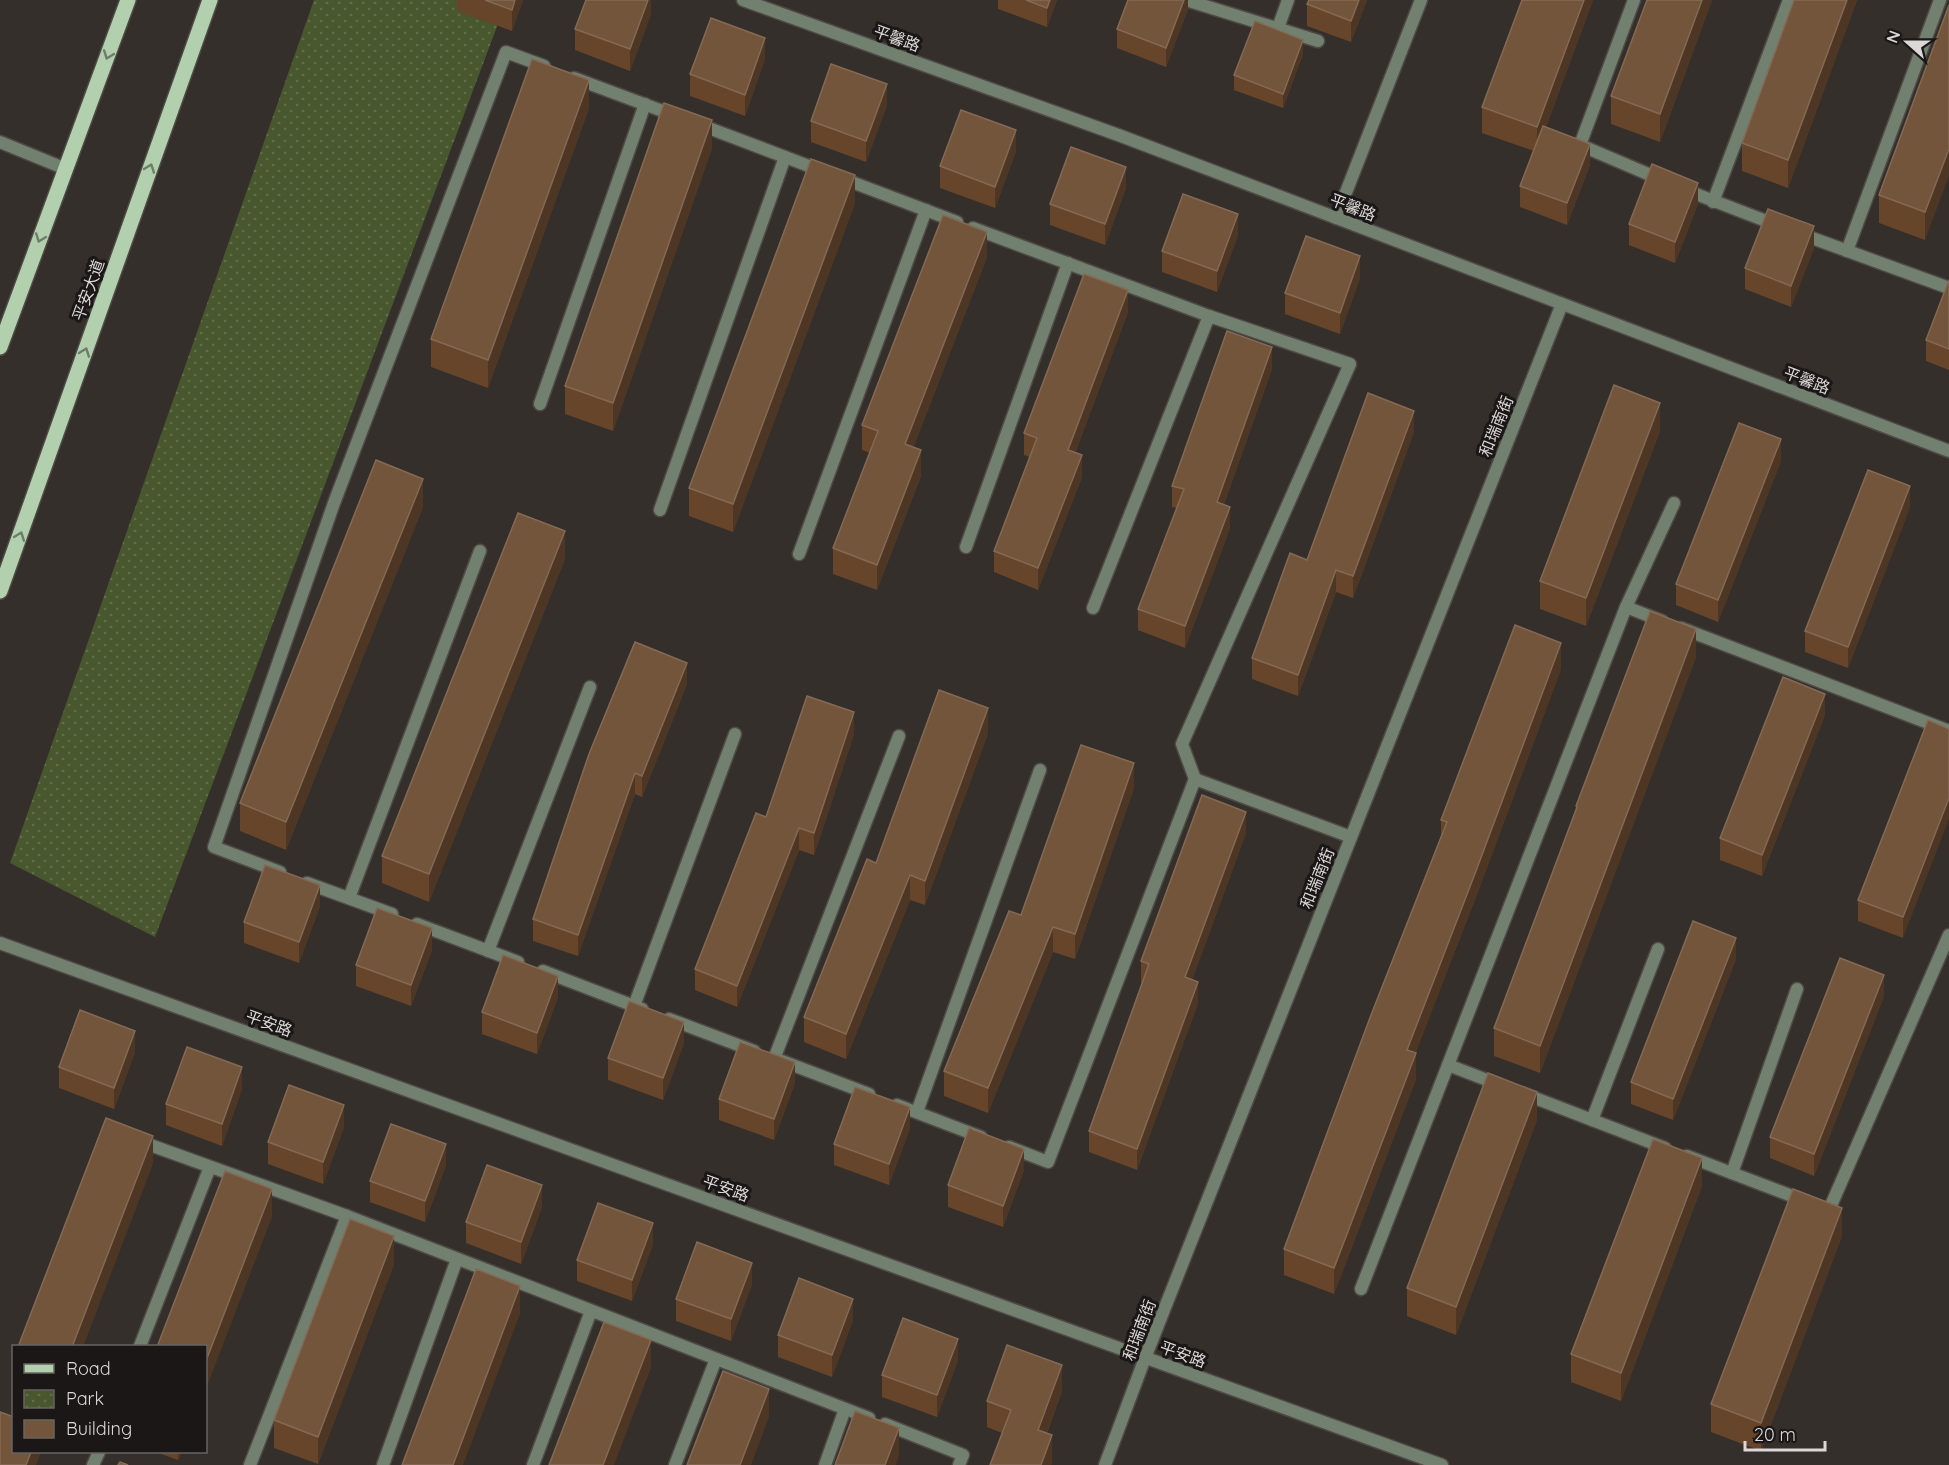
<svg xmlns="http://www.w3.org/2000/svg" width="1949" height="1465" viewBox="0 0 1949 1465" font-family="Quicksand,'Noto Sans SC',sans-serif">
	<defs>
		<pattern id="park-dots" width="8" height="8" patternUnits="userSpaceOnUse" patternTransform="scale(1.5)"><rect width="8" height="8" fill="#48572e"/><path d="M2 2h.1M6 6h.1" fill="none" stroke="#626e4b" stroke-width="1.8" stroke-linecap="round"/></pattern>
	</defs>
	<rect width="100%" height="100%" fill="#342f2b"/>
	<!-- park -->
	<polygon fill="url(#park-dots)" points="314,0 507,0 155,937 10,863"/>
	<g fill="none" stroke-linecap="round" stroke-linejoin="round">
		<!-- lane casing -->
		<g stroke="#4f4a46" stroke-width="15">
			<g id="lane">
				<polyline points="1186,0 1318,41"/>
				<polyline points="1634,0 1580,145 1662,180"/>
				<polyline points="1278,28 1288,0"/>
				<polyline points="574,78 676,116"/>
				<polyline points="698,124 822,171"/>
				<polyline points="0,142 66,169"/>
				<polyline points="841,178 957,222"/>
				<polyline points="1683,189 1779,226"/>
				<polyline points="1713,202 1789,0"/>
				<polyline points="973,228 1209,316 1350,364 1182,744 1195,779"/>
				<polyline points="1801,234 1949,288"/>
				<polyline points="1847,251 1940,0"/>
				<polyline points="540,404 645,104"/>
				<polyline points="660,510 785,157"/>
				<polyline points="966,547 1068,263"/>
				<polyline points="799,554 926,210"/>
				<polyline points="1626,607 1662,621"/>
				<polyline points="1093,608 1209,316"/>
				<polyline points="1681,628 1949,731"/>
				<polyline points="280,872 214,847 334,503 506,52 544,66"/>
				<polyline points="307,883 392,914"/>
				<polyline points="349,898 480,551"/>
				<polyline points="417,924 518,962"/>
				<polyline points="488,951 590,687"/>
				<polyline points="543,971 642,1009"/>
				<polyline points="634,1006 735,734"/>
				<polyline points="669,1019 754,1051"/>
				<polyline points="774,1059 899,736"/>
				<polyline points="782,1061 869,1094"/>
				<polyline points="1448,1065 1500,1085"/>
				<polyline points="1522,1093 1665,1148"/>
				<polyline points="897,1105 981,1137"/>
				<polyline points="917,1112 1040,770"/>
				<polyline points="1592,1120 1658,949"/>
				<polyline points="139,1141 347,1216 869,1418"/>
				<polyline points="1009,1147 1048,1162 1195,779 1351,837"/>
				<polyline points="1687,1156 1829,1210 1949,935"/>
				<polyline points="1732,1173 1797,989"/>
				<polyline points="1361,1289 1626,607 1674,503"/>
				<polyline points="140,1346 210,1167"/>
				<polyline points="885,1424 963,1455 959,1465"/>
				<polyline points="93,1465 99,1452"/>
				<polyline points="250,1465 347,1216"/>
				<polyline points="383,1465 457,1259"/>
				<polyline points="533,1465 591,1311"/>
				<polyline points="675,1465 716,1359"/>
				<polyline points="825,1465 845,1409"/>
			</g>
		</g>
		<!-- street casing -->
		<g stroke="#4f4a46" stroke-width="15">
			<g id="street">
				<polyline points="743,0 1121,136 1949,451"/>
				<polyline points="1336,218 1421,0"/>
				<polyline points="0,943 1442,1465"/>
				<polyline points="1105,1465 1145,1358 1562,304"/>
			</g>
		</g>
		<!-- primary casing -->
		<g stroke="#4f4a46" stroke-width="18">
			<g id="primary">
				<polyline points="0,347 128,0"/>
				<polyline points="0,591 210,0"/>
			</g>
		</g>
		<!-- lane -->
		<use href="#lane" stroke="#71806f" stroke-width="12"/>
		<!-- street -->
		<use href="#street" stroke="#71806f" stroke-width="12"/>
		<!-- primary -->
		<use href="#primary" stroke="#b2d0ae" stroke-width="15"/>
	</g>
	<!-- wall -->
	<g fill="#67452a">
		<polygon points="457,0 523,0 512,31 457,11"/>
		<polygon points="651,0 651,14 630,71 575,50 575,29"/>
		<polygon points="998,0 1057,0 1047,27 998,9"/>
		<polygon points="1184,0 1188,0 1188,9 1166,67 1117,48 1117,29"/>
		<polygon points="1309,0 1367,0 1351,42 1307,26 1307,4"/>
		<polygon points="1593,0 1546,127 1590,165 1567,225 1520,207 1520,186 1534,151 1482,133 1482,107"/>
		<polygon points="1712,0 1660,142 1611,124 1611,96"/>
		<polygon points="1794,0 1857,0 1788,188 1742,171 1742,143"/>
		<polygon points="1949,5 1925,240 1879,223 1879,195"/>
		<polygon points="1303,54 1283,108 1234,90 1234,75"/>
		<polygon points="765,59 745,116 690,96 690,74"/>
		<polygon points="887,105 866,162 811,142 811,121"/>
		<polygon points="589,108 488,388 431,367 431,339"/>
		<polygon points="712,148 613,431 565,414 565,386"/>
		<polygon points="1016,151 995,208 940,188 940,166"/>
		<polygon points="1126,188 1105,245 1050,225 1050,204"/>
		<polygon points="855,203 733,532 689,516 689,488"/>
		<polygon points="1698,204 1675,263 1629,245 1629,224"/>
		<polygon points="1238,235 1217,292 1162,272 1162,251"/>
		<polygon points="1814,248 1791,307 1745,289 1745,268"/>
		<polygon points="987,257 913,448 921,476 877,590 833,574 833,548 870,453 862,450 862,425"/>
		<polygon points="1360,278 1340,334 1285,314 1285,293"/>
		<polygon points="1949,280 1949,370 1926,361 1926,340"/>
		<polygon points="1128,312 1075,453 1082,477 1038,590 994,572 994,551 1030,457 1024,455 1024,433"/>
		<polygon points="1272,369 1224,504 1230,528 1185,648 1138,630 1138,609 1177,508 1172,507 1172,486"/>
		<polygon points="1660,431 1586,626 1540,609 1540,581"/>
		<polygon points="1414,432 1353,598 1336,592 1298,696 1252,679 1252,658 1307,560"/>
		<polygon points="1781,461 1718,622 1676,605 1676,584"/>
		<polygon points="423,507 286,850 240,831 240,803"/>
		<polygon points="1910,507 1848,668 1805,652 1805,631"/>
		<polygon points="565,559 429,902 382,883 382,856"/>
		<polygon points="1696,657 1540,1073 1494,1056 1494,1028 1576,811 1576,806"/>
		<polygon points="1561,669 1476,897 1415,1053 1416,1079 1334,1294 1284,1275 1284,1249 1441,836 1441,820"/>
		<polygon points="687,684 642,797 635,794 578,956 533,941 533,919"/>
		<polygon points="1825,715 1762,876 1720,860 1720,838"/>
		<polygon points="1928,720 1903,938 1858,921 1858,900"/>
		<polygon points="988,733 925,905 910,900 846,1059 804,1042 804,1017 876,863"/>
		<polygon points="854,734 814,855 799,850 737,1007 695,990 695,969 766,817"/>
		<polygon points="1134,788 1075,959 1053,952 988,1113 944,1096 944,1071 1021,915"/>
		<polygon points="1246,833 1192,980 1198,1003 1137,1170 1089,1152 1089,1131 1142,983 1141,982 1141,961"/>
		<polygon points="320,906 299,963 244,943 244,922"/>
		<polygon points="432,950 411,1006 356,986 356,965"/>
		<polygon points="1736,959 1673,1120 1631,1104 1631,1082"/>
		<polygon points="1884,996 1814,1176 1770,1158 1770,1137"/>
		<polygon points="558,997 537,1054 482,1034 482,1012"/>
		<polygon points="684,1043 663,1100 608,1080 608,1058"/>
		<polygon points="135,1052 114,1109 59,1088 59,1067"/>
		<polygon points="795,1083 774,1140 719,1120 719,1099"/>
		<polygon points="242,1089 222,1146 166,1125 166,1104"/>
		<polygon points="1537,1120 1456,1335 1407,1316 1407,1288"/>
		<polygon points="344,1127 323,1184 268,1164 268,1142"/>
		<polygon points="910,1128 889,1185 834,1165 834,1144"/>
		<polygon points="446,1165 425,1222 370,1202 370,1181"/>
		<polygon points="1024,1170 1003,1227 948,1207 948,1185"/>
		<polygon points="1702,1186 1621,1401 1571,1382 1571,1354"/>
		<polygon points="542,1207 521,1264 466,1243 466,1222"/>
		<polygon points="1842,1236 1761,1451 1711,1432 1711,1404"/>
		<polygon points="653,1244 632,1301 577,1281 577,1260"/>
		<polygon points="394,1264 318,1464 274,1448 274,1420"/>
		<polygon points="752,1284 731,1341 676,1321 676,1299"/>
		<polygon points="853,1320 832,1377 778,1357 778,1335"/>
		<polygon points="14,1359 14,1389 13,1389 13,1361"/>
		<polygon points="958,1360 937,1417 882,1397 882,1375"/>
		<polygon points="1062,1391 1047,1433 1052,1462 1051,1465 990,1465 1002,1433 987,1427 987,1401"/>
		<polygon points="156,1452 182,1452 178,1460"/>
	</g>
	<!-- shaded-wall -->
	<g fill="#4d3623">
		<polygon points="515,0 523,0 512,31 512,10"/>
		<polygon points="648,0 651,0 651,14 630,71 630,49"/>
		<polygon points="1050,0 1057,0 1047,27 1047,8"/>
		<polygon points="1184,0 1188,0 1188,9 1166,67 1166,48"/>
		<polygon points="1359,0 1367,0 1351,42 1351,21"/>
		<polygon points="1584,0 1593,0 1537,152 1537,127"/>
		<polygon points="1702,0 1712,0 1660,142 1660,114"/>
		<polygon points="1847,0 1857,0 1788,188 1788,160"/>
		<polygon points="765,38 765,59 745,116 745,95"/>
		<polygon points="1303,40 1303,54 1283,108 1283,94"/>
		<polygon points="589,80 589,108 488,388 488,360"/>
		<polygon points="887,84 887,105 866,162 866,141"/>
		<polygon points="712,120 712,148 613,431 613,403"/>
		<polygon points="1016,130 1016,151 995,208 995,187"/>
		<polygon points="1590,144 1590,165 1567,225 1567,203"/>
		<polygon points="1949,149 1949,176 1925,240 1925,212"/>
		<polygon points="1126,167 1126,188 1105,245 1105,224"/>
		<polygon points="855,175 855,203 733,532 733,504"/>
		<polygon points="1698,183 1698,204 1675,263 1675,242"/>
		<polygon points="1238,214 1238,235 1217,292 1217,271"/>
		<polygon points="1814,226 1814,248 1791,307 1791,286"/>
		<polygon points="987,232 987,257 905,470 905,444"/>
		<polygon points="1360,256 1360,278 1340,334 1340,313"/>
		<polygon points="1128,290 1128,312 1068,471 1068,450"/>
		<polygon points="1272,347 1272,369 1217,523 1217,502"/>
		<polygon points="1660,403 1660,431 1586,626 1586,598"/>
		<polygon points="1414,411 1414,432 1353,598 1353,576"/>
		<polygon points="1781,439 1781,461 1718,622 1718,600"/>
		<polygon points="921,450 921,476 877,590 877,565"/>
		<polygon points="1082,455 1082,477 1038,590 1038,568"/>
		<polygon points="423,479 423,507 286,850 286,822"/>
		<polygon points="1910,486 1910,507 1848,668 1848,647"/>
		<polygon points="1230,507 1230,528 1185,648 1185,626"/>
		<polygon points="565,531 565,559 429,902 429,874"/>
		<polygon points="1336,570 1336,592 1298,696 1298,675"/>
		<polygon points="1696,629 1696,657 1540,1073 1540,1046"/>
		<polygon points="1561,643 1561,669 1476,897 1407,1076 1407,1050"/>
		<polygon points="687,663 687,684 642,797 642,776"/>
		<polygon points="1825,694 1825,715 1762,876 1762,855"/>
		<polygon points="988,708 988,733 925,905 925,881"/>
		<polygon points="854,712 854,734 814,855 814,833"/>
		<polygon points="1134,763 1134,788 1075,959 1075,934"/>
		<polygon points="635,773 635,794 578,956 578,935"/>
		<polygon points="1949,798 1949,819 1903,938 1903,917"/>
		<polygon points="1246,812 1246,833 1185,999 1185,977"/>
		<polygon points="799,828 799,850 737,1007 737,986"/>
		<polygon points="910,875 910,900 846,1059 846,1034"/>
		<polygon points="320,885 320,906 299,963 299,942"/>
		<polygon points="1053,927 1053,952 988,1113 988,1088"/>
		<polygon points="432,928 432,950 411,1006 411,985"/>
		<polygon points="1736,938 1736,959 1673,1120 1673,1099"/>
		<polygon points="1884,975 1884,996 1814,1176 1814,1154"/>
		<polygon points="558,976 558,997 537,1054 537,1033"/>
		<polygon points="1198,982 1198,1003 1137,1170 1137,1149"/>
		<polygon points="684,1022 684,1043 663,1100 663,1078"/>
		<polygon points="135,1031 135,1052 114,1109 114,1088"/>
		<polygon points="1416,1053 1416,1079 1334,1294 1334,1268"/>
		<polygon points="795,1062 795,1083 774,1140 774,1119"/>
		<polygon points="242,1067 242,1089 222,1146 222,1124"/>
		<polygon points="1537,1092 1537,1120 1456,1335 1456,1307"/>
		<polygon points="344,1105 344,1127 323,1184 323,1162"/>
		<polygon points="910,1107 910,1128 889,1185 889,1164"/>
		<polygon points="153,1136 153,1164 83,1347 72,1347"/>
		<polygon points="446,1144 446,1165 425,1222 425,1201"/>
		<polygon points="1024,1149 1024,1170 1003,1227 1003,1206"/>
		<polygon points="1702,1158 1702,1186 1621,1401 1621,1373"/>
		<polygon points="542,1185 542,1207 521,1264 521,1242"/>
		<polygon points="272,1189 272,1217 206,1389 206,1361"/>
		<polygon points="1842,1208 1842,1236 1761,1451 1761,1423"/>
		<polygon points="653,1223 653,1244 632,1301 632,1280"/>
		<polygon points="394,1236 394,1264 318,1464 318,1437"/>
		<polygon points="752,1263 752,1284 731,1341 731,1319"/>
		<polygon points="520,1286 520,1314 463,1465 453,1465"/>
		<polygon points="853,1299 853,1320 832,1377 832,1355"/>
		<polygon points="958,1339 958,1360 937,1417 937,1395"/>
		<polygon points="651,1340 651,1368 614,1465 603,1465"/>
		<polygon points="1062,1365 1062,1391 1038,1456 1038,1430"/>
		<polygon points="769,1389 769,1417 751,1465 740,1465"/>
		<polygon points="899,1428 899,1455 896,1465 885,1465"/>
		<polygon points="1052,1435 1052,1462 1051,1465 1041,1465"/>
		<polygon points="31,1452 40,1452 40,1455 36,1465 26,1465"/>
		<polygon points="178,1452 182,1452 178,1460"/>
	</g>
	<!-- building -->
	<g fill="#73553c" stroke="#846954" stroke-width="1.5">
		<polygon points="485,0 515,0 512,10"/>
		<polygon points="586,0 648,0 630,49 575,29"/>
		<polygon points="1026,0 1050,0 1047,8"/>
		<polygon points="1128,0 1184,0 1166,48 1117,29"/>
		<polygon points="1309,0 1359,0 1351,21 1307,4"/>
		<polygon points="1522,0 1584,0 1537,127 1482,107"/>
		<polygon points="1647,0 1702,0 1660,114 1611,96"/>
		<polygon points="1794,0 1847,0 1788,160 1742,143"/>
		<polygon points="1949,5 1949,149 1925,212 1879,195"/>
		<polygon points="711,18 765,38 745,95 690,74"/>
		<polygon points="1255,21 1303,40 1283,94 1234,75"/>
		<polygon points="532,59 589,80 488,360 431,339"/>
		<polygon points="831,64 887,84 866,141 811,121"/>
		<polygon points="664,103 712,120 613,403 565,386"/>
		<polygon points="961,110 1016,130 995,187 940,166"/>
		<polygon points="1543,126 1590,144 1567,203 1520,186"/>
		<polygon points="1071,147 1126,167 1105,224 1050,204"/>
		<polygon points="811,159 855,175 733,504 689,488"/>
		<polygon points="1652,164 1698,183 1675,242 1629,224"/>
		<polygon points="1183,194 1238,214 1217,271 1162,251"/>
		<polygon points="1768,209 1814,226 1791,286 1745,268"/>
		<polygon points="943,215 987,232 905,444 921,450 877,565 833,548 878,431 862,425"/>
		<polygon points="1306,236 1360,256 1340,313 1285,293"/>
		<polygon points="1084,274 1128,290 1068,450 1082,455 1038,568 994,551 1037,438 1024,433"/>
		<polygon points="1949,280 1949,349 1926,340"/>
		<polygon points="1227,331 1272,347 1217,502 1230,507 1185,626 1138,609 1184,489 1172,486"/>
		<polygon points="1614,385 1660,403 1586,598 1540,581"/>
		<polygon points="1368,393 1414,411 1353,576 1336,570 1298,675 1252,658 1290,553 1307,560"/>
		<polygon points="1739,423 1781,439 1718,600 1676,584"/>
		<polygon points="376,460 423,479 286,822 240,803"/>
		<polygon points="1868,470 1910,486 1848,647 1805,631"/>
		<polygon points="518,513 565,531 429,874 382,856"/>
		<polygon points="1650,611 1696,629 1540,1046 1494,1028 1577,807 1576,806"/>
		<polygon points="1515,625 1561,643 1476,871 1407,1050 1416,1053 1334,1268 1284,1249 1371,1015 1447,822 1441,820"/>
		<polygon points="635,642 687,663 642,776 635,773 578,935 533,919 589,754"/>
		<polygon points="1783,677 1825,694 1762,855 1720,838"/>
		<polygon points="939,690 988,708 925,881 910,875 846,1034 804,1017 867,859 876,863"/>
		<polygon points="807,696 854,712 814,833 799,828 737,986 695,969 756,813 766,817"/>
		<polygon points="1928,720 1949,729 1949,798 1903,917 1858,900"/>
		<polygon points="1081,745 1134,763 1075,934 1053,927 988,1088 944,1071 1009,911 1021,915"/>
		<polygon points="1202,795 1246,812 1185,977 1198,982 1137,1149 1089,1131 1149,964 1141,961"/>
		<polygon points="265,865 320,885 299,942 244,922"/>
		<polygon points="377,908 432,928 411,985 356,965"/>
		<polygon points="1693,921 1736,938 1673,1099 1631,1082"/>
		<polygon points="503,955 558,976 537,1033 482,1012"/>
		<polygon points="1840,958 1884,975 1814,1154 1770,1137"/>
		<polygon points="629,1001 684,1022 663,1078 608,1058"/>
		<polygon points="80,1010 135,1031 114,1088 59,1067"/>
		<polygon points="740,1042 795,1062 774,1119 719,1099"/>
		<polygon points="187,1047 242,1067 222,1124 166,1104"/>
		<polygon points="1488,1073 1537,1092 1456,1307 1407,1288"/>
		<polygon points="289,1085 344,1105 323,1162 268,1142"/>
		<polygon points="855,1087 910,1107 889,1164 834,1144"/>
		<polygon points="106,1118 153,1136 72,1347 18,1347"/>
		<polygon points="391,1124 446,1144 425,1201 370,1181"/>
		<polygon points="969,1128 1024,1149 1003,1206 948,1185"/>
		<polygon points="1653,1139 1702,1158 1621,1373 1571,1354"/>
		<polygon points="487,1165 542,1185 521,1242 466,1222"/>
		<polygon points="225,1171 272,1189 206,1361 206,1347 157,1347"/>
		<polygon points="1793,1189 1842,1208 1761,1423 1711,1404"/>
		<polygon points="598,1203 653,1223 632,1280 577,1260"/>
		<polygon points="350,1219 394,1236 318,1437 274,1420"/>
		<polygon points="697,1242 752,1263 731,1319 676,1299"/>
		<polygon points="476,1269 520,1286 453,1465 402,1465"/>
		<polygon points="799,1278 853,1299 832,1355 778,1335"/>
		<polygon points="903,1318 958,1339 937,1395 882,1375"/>
		<polygon points="604,1322 651,1340 603,1465 549,1465"/>
		<polygon points="1007,1345 1062,1365 1038,1430 1052,1435 1041,1465 990,1465 1011,1410 987,1401"/>
		<polygon points="723,1371 769,1389 740,1465 687,1465"/>
		<polygon points="855,1411 899,1428 885,1465 835,1465"/>
		<polygon points="0,1412 14,1417 14,1452 31,1452 26,1465 0,1465"/>
		<polygon points="120,1462 128,1465 118,1465"/>
	</g>
	<!-- one-way arrows -->
	<defs><path id="oneway-chevron" d="M-2-3.5L2.5 0L-2 3.5" fill="none" stroke-width="1.6" stroke-linecap="round" stroke-linejoin="round" transform="scale(1.5)"/></defs>
	<g stroke="#6e7d6a">
		<use href="#oneway-chevron" transform="translate(108 55) rotate(110)"/>
		<use href="#oneway-chevron" transform="translate(150 168) rotate(-70)"/>
		<use href="#oneway-chevron" transform="translate(40 238) rotate(110)"/>
		<use href="#oneway-chevron" transform="translate(85 352) rotate(-70)"/>
		<use href="#oneway-chevron" transform="translate(20 536) rotate(-70)"/>
	</g>
	<g text-anchor="middle" stroke-width="6" stroke-linejoin="round" paint-order="stroke">
		<!-- street labels -->
		<g font-size="16" fill="#dbd8d5" stroke="#1a1716">
			<text transform="translate(897 38) rotate(20)" y="6">平馨路</text>
			<text transform="translate(1353 207) rotate(21)" y="6">平馨路</text>
			<text transform="translate(88 290) rotate(-70)" y="6">平安大道</text>
			<text transform="translate(1807 380) rotate(21)" y="6">平馨路</text>
			<text transform="translate(1496 426) rotate(-68)" y="6">和瑞南街</text>
			<text transform="translate(1317 878) rotate(-68)" y="6">和瑞南街</text>
			<text transform="translate(269 1023) rotate(20)" y="6">平安路</text>
			<text transform="translate(726 1188) rotate(20)" y="6">平安路</text>
			<text transform="translate(1139 1330) rotate(-69)" y="6">和瑞南街</text>
			<text transform="translate(1183 1354) rotate(20)" y="6">平安路</text>
		</g>
	</g>
	<!-- legend -->
	<rect x="12" y="1345" width="195" height="108" fill="#1a1716" stroke="#676462" stroke-width="1.5"/>
	<rect x="24" y="1364" width="30" height="9" fill="#b2d0ae" stroke="#676462" stroke-width="1.5"/>
	<text x="66" y="1375" font-size="18" fill="#dbd8d5">Road</text>
	<rect x="24" y="1390" width="30" height="18" fill="url(#park-dots)" stroke="#676462" stroke-width="1.5"/>
	<text x="66" y="1405" font-size="18" fill="#dbd8d5">Park</text>
	<rect x="24" y="1420" width="30" height="18" fill="#73553c" stroke="#676462" stroke-width="1.5"/>
	<text x="66" y="1435" font-size="18" fill="#dbd8d5">Building</text>
	<!-- north arrow -->
	<g transform="translate(1907 42) rotate(291)" stroke="#1a1716" stroke-width="4.5" paint-order="stroke">
	<path d="M0-4.5L10 22L0 15L-10 22Z" fill="#dbd8d5"/>
	<text y="-9" font-size="16" font-weight="bold" text-anchor="middle" fill="#dbd8d5">N</text>
	</g>
	<!-- scale -->
	<path d="M1745 1441v9h80v-9" fill="none" stroke="#dbd8d5" stroke-width="3"/>
	<text x="1754" y="1441" font-size="18" fill="#dbd8d5" stroke="#1a1716" stroke-width="4.5" paint-order="stroke">20 m</text>
</svg>
